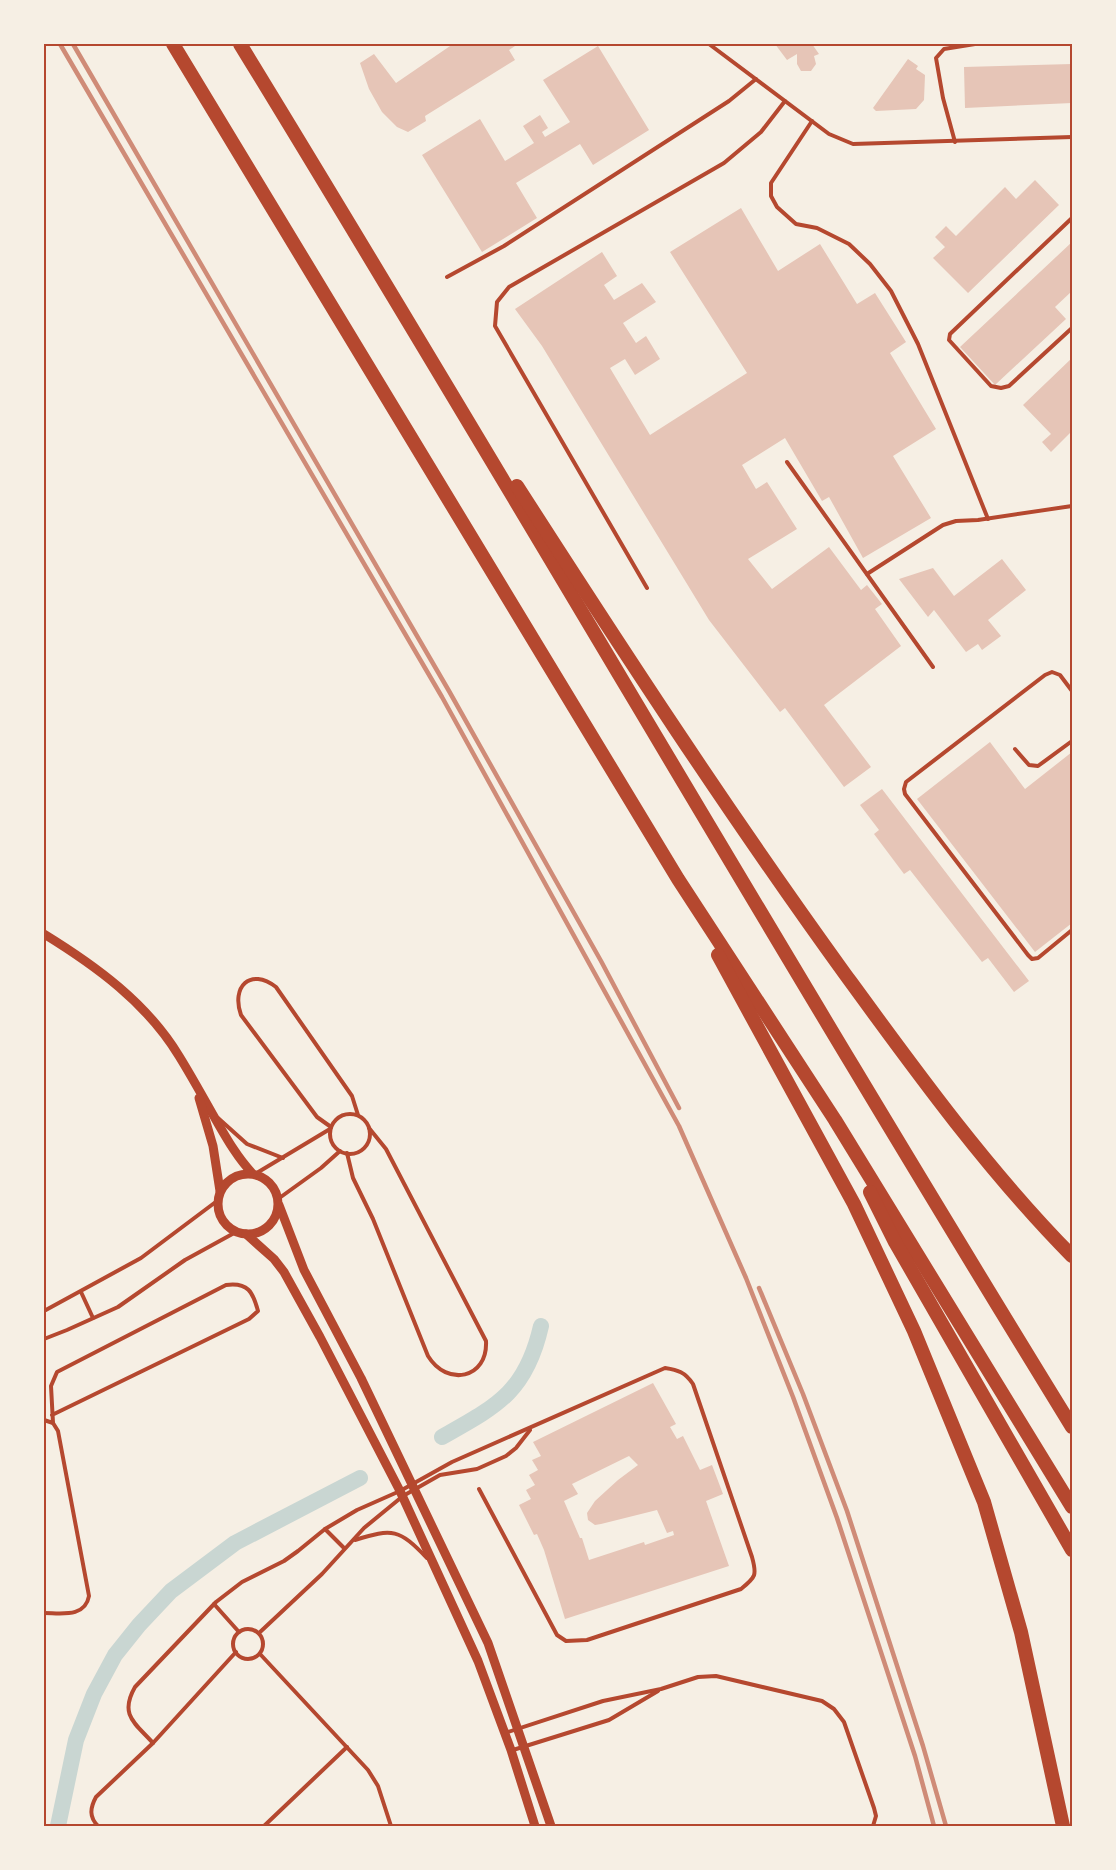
<svg xmlns="http://www.w3.org/2000/svg" width="1116" height="1870" viewBox="0 0 1116 1870" font-family="'Source Sans 3',sans-serif">
	<rect width="100%" height="100%" fill="#f6efe4"/>
	<g fill="none" stroke-linecap="round" stroke-linejoin="round">
		<!-- canal -->
		<g stroke="#c9d6d2" stroke-width="16">
			<path d="M442 1437C497 1406 526 1392 541 1326"/>
			<polyline points="58,1826 76,1740 94,1694 115,1655 139,1625 171,1591 235,1543 360,1478"/>
		</g>
	</g>
	<!-- building -->
	<g fill="#e6c5b7" fill-rule="evenodd">
		<polygon points="453,44 518,44 509,50 515,60 425,116 426,121 408,132 397,127 382,112 369,89 360,63 374,54 396,83"/>
		<polygon points="775,44 812,44 819,54 814,56 816,64 811,71 801,71 797,64 797,54 787,60"/>
		<polygon points="598,46 649,130 593,165 580,144 516,183 537,218 482,252 422,155 480,119 505,161 534,143 523,126 540,115 548,128 542,132 545,137 570,122 543,80"/>
		<polygon points="908,59 918,66 916,69 925,75 924,100 916,109 876,111 873,108"/>
		<polygon points="1072,64 1072,103 965,108 964,67"/>
		<polygon points="1035,180 1059,205 968,293 933,258 945,247 935,237 946,226 956,236 1005,187 1016,199"/>
		<polygon points="741,208 778,271 820,244 857,304 875,293 906,342 890,353 936,429 893,456 931,518 863,558 829,497 822,501 785,438 742,465 756,489 767,482 797,529 748,559 772,589 829,547 861,590 867,585 882,604 875,609 901,646 824,705 871,767 844,787 785,708 780,712 709,620 542,346 515,309 602,252 617,276 604,285 614,300 642,283 656,302 623,323 636,343 646,336 660,359 635,375 625,359 610,368 650,435 747,373 670,252"/>
		<polygon points="1072,242 1072,291 1055,307 1066,319 995,385 960,347"/>
		<polygon points="1072,358 1072,418 1070,420 1072,423 1072,431 1051,452 1042,442 1051,434 1023,405"/>
		<polygon points="1002,559 1026,590 988,620 1001,636 982,650 978,644 966,652 934,610 928,617 899,579 933,568 954,596"/>
		<polygon points="990,742 1025,789 1072,752 1072,923 1035,952 917,799"/>
		<polygon points="882,789 1029,981 1014,992 988,958 982,962 910,870 904,874 874,834 879,830 860,805"/>
		<path d="M653 1383 676 1424 670 1427 677 1439 683 1436 700 1470 712 1465 723 1494 706 1501 729 1566 565 1619 544 1550 537 1534 534 1535 519 1505 531 1499 526 1490 535 1485 529 1475 538 1470 532 1460 541 1456 533 1442ZM629 1456 638 1465 618 1480 595 1501 587 1513 588 1520 595 1525 601 1524 657 1510 667 1533 673 1531 674 1535 645 1545 644 1542 589 1560 582 1538H580L564 1501 578 1494 572 1484Z"/>
	</g>
	<g fill="none" stroke-linecap="round" stroke-linejoin="round">
		<!-- service -->
		<g stroke="#b5482f" stroke-width="4">
			<polyline points="709,44 829,134 853,144 1072,137"/>
			<polyline points="1000,44 1036,44"/>
			<polyline points="812,121 771,183 771,196 777,207 796,224 817,228 849,244 870,264 891,291 918,344 988,519"/>
			<polyline points="955,142 943,98 936,58 944,49 975,44"/>
			<polyline points="1072,218 950,334 949,340 991,386 1001,388 1009,386 1072,328"/>
			<polyline points="447,277 504,246 729,101 756,79"/>
			<polyline points="787,462 933,667"/>
			<polyline points="867,574 943,525 956,521 978,520 1072,506"/>
			<polyline points="647,588 495,326 497,302 509,287 724,163 761,132 785,101"/>
			<polyline points="1072,691 1060,675 1052,672 1045,675 906,782 904,789 905,794 1028,955 1032,959 1038,958 1072,930"/>
			<polyline points="1015,749 1029,765 1038,766 1072,741"/>
			<circle cx="350" cy="1134" r="20"/>
			<polyline points="218,1118 247,1144 283,1158"/>
			<path d="M331 1127 317 1117 241 1015C231 987 250 967 276 987L352 1096 358 1115"/>
			<path d="M347 1153 353 1178 373 1219 428 1356C447 1387 488 1379 486 1341L386 1149 369 1128"/>
			<polyline points="255,1174 330,1129"/>
			<polyline points="278,1199 321,1168 340,1151"/>
			<polyline points="81,1292 93,1318"/>
			<polyline points="44,1311 141,1258 217,1201"/>
			<polyline points="44,1339 67,1330 118,1307 185,1260 236,1232"/>
			<path d="M52 1415 249 1319 258 1311C253 1292 248 1282 226 1285L57 1372 51 1386 53 1423"/>
			<path d="M44 1420 53 1423 58 1431 89 1596C85 1618 61 1613 44 1613"/>
			<polyline points="325,1529 344,1548"/>
			<path d="M355 1540C393 1528 399 1529 427 1558"/>
			<polyline points="214,1604 239,1632"/>
			<circle cx="248" cy="1644" r="15"/>
			<polyline points="259,1633 322,1574 364,1528 403,1496 440,1475 477,1469 506,1456 516,1448 530,1430"/>
			<polyline points="260,1654 368,1770 378,1786 391,1826"/>
			<polyline points="505,1733 603,1701 661,1689 698,1677 716,1676 822,1701 834,1709 844,1722 874,1808 876,1816 873,1826"/>
			<path d="M153 1743C135 1723 119 1715 135 1687L216 1602 242 1582 284 1561 298 1551 325 1529 357 1510 400 1491 452 1462 665 1368C678 1370 685 1372 693 1384L752 1557C757 1575 756 1577 741 1589L587 1640 566 1641 557 1635 479 1489"/>
			<polyline points="513,1750 609,1720 658,1691"/>
			<path d="M98 1826C89 1817 90 1808 96 1797L153 1743 236 1652"/>
			<polyline points="264,1826 347,1747"/>
		</g>
		<!-- tertiary -->
		<g stroke="#b5482f" stroke-width="9">
			<path d="M44 934C96 966 147 1003 179 1056 192 1077 204 1099 216 1120 227 1139 237 1157 252 1173"/>
			<polyline points="199,1098 213,1146 220,1191"/>
			<circle cx="248" cy="1204" r="30"/>
			<polyline points="279,1205 304,1270 361,1378 488,1643 551,1826"/>
			<polyline points="246,1234 274,1259 284,1272 320,1337 400,1491 478,1661 511,1750 535,1826"/>
		</g>
		<!-- motorway -->
		<g stroke="#b5482f" stroke-width="14">
			<polyline points="173,44 678,879 835,1120 1072,1507"/>
			<path d="M240 44C521 503 790 969 1072 1427"/>
			<path d="M517 486C623 651 730 815 845 974 915 1070 988 1171 1072 1256"/>
			<polyline points="718,955 854,1204 914,1331 984,1502 1021,1632 1063,1826"/>
			<polyline points="870,1192 895,1242 1072,1550"/>
		</g>
		<!-- rail -->
		<g stroke="#cf8b77" stroke-width="4.5">
			<polyline points="60,44 442,697 679,1126 746,1278 793,1397 837,1518 915,1756 934,1826"/>
			<polyline points="73,44 449,691 601,961 679,1108"/>
			<polyline points="759,1288 803,1394 847,1511 923,1746 946,1826"/>
		</g>
	</g>
	<!-- border -->
	<rect width="1116" height="1870" fill="none" stroke="#f6efe4" stroke-width="90"/>
	<rect x="45" y="45" width="1026" height="1780" fill="none" stroke="#b5482f" stroke-width="2"/>
</svg>
